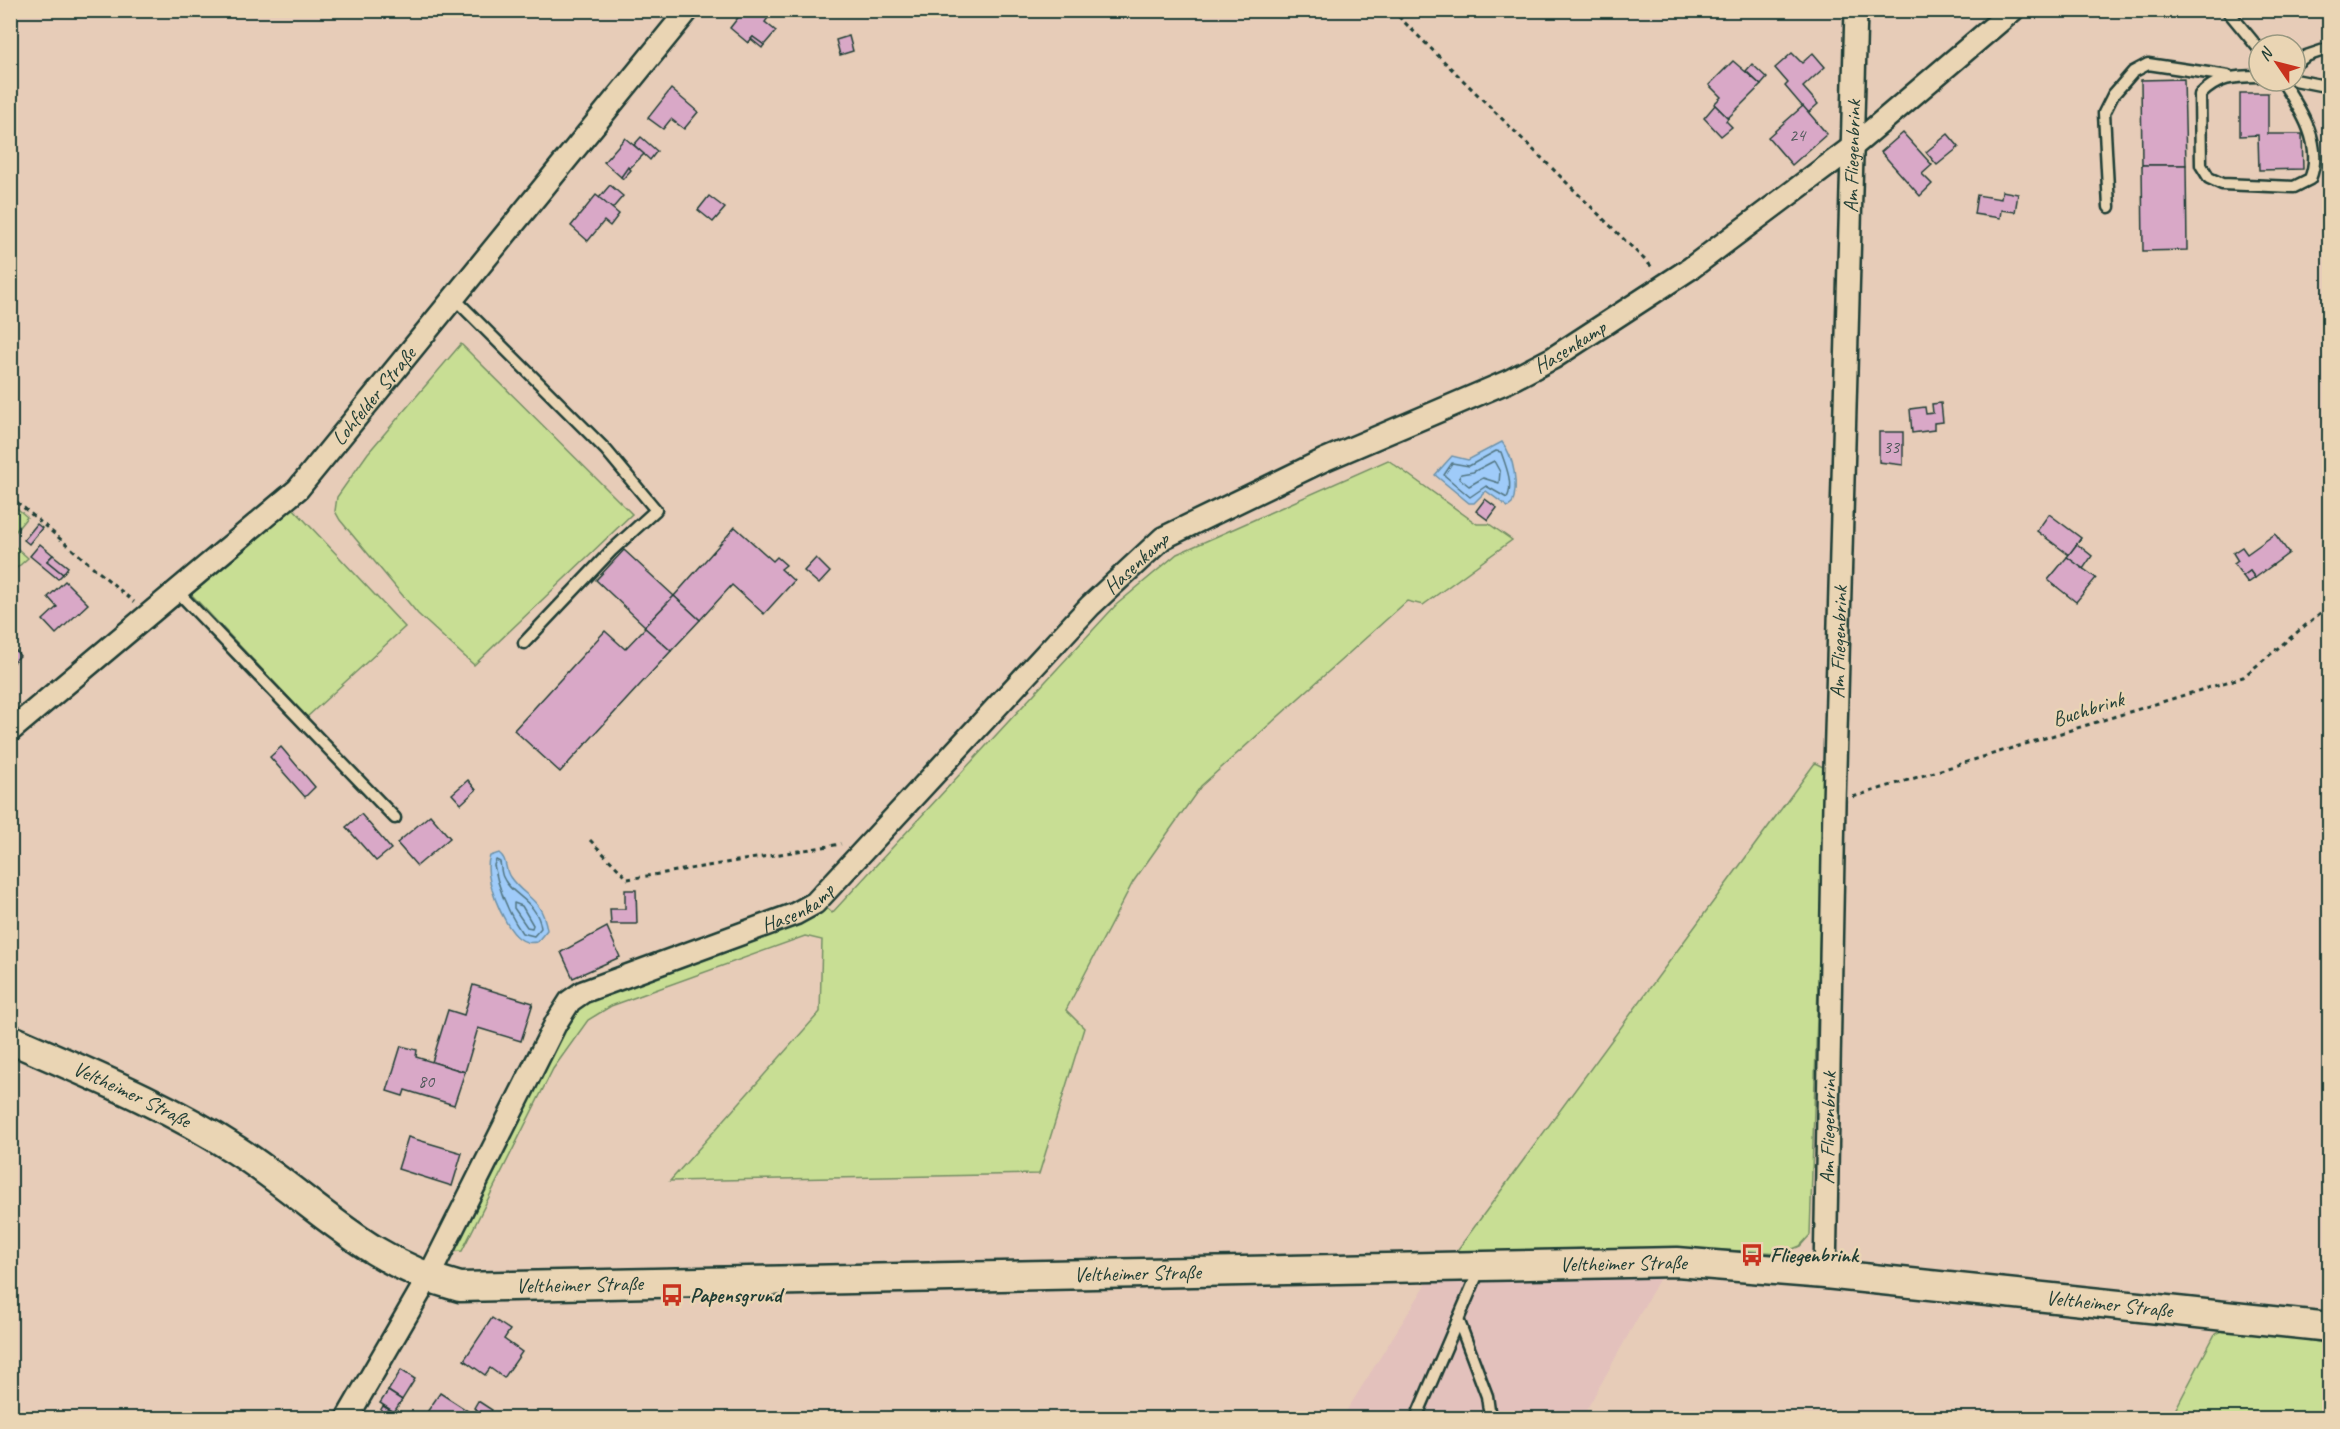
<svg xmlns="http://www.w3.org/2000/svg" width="2340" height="1429" viewBox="0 0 2340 1429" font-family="Caveat,sans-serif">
	<rect width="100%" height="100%" fill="#e7ccb8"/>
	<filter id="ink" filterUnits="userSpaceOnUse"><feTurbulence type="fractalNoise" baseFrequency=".0167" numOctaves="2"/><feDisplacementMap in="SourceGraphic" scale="12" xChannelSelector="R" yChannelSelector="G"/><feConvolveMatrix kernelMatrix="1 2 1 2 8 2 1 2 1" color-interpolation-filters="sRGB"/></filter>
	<g filter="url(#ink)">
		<!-- built -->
		<polygon fill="#e3c1bc" points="1434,1260 1662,1274 1582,1418 1342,1418 1425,1286"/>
		<!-- green -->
		<g fill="#c8de94" stroke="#748e64" stroke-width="1.5">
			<polygon points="461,344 632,514 474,665 418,614 340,520 335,511 337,497 368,453"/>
			<polygon points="1388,460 1477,524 1489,524 1512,540 1423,605 1407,601 1201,786 1133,882 1066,1010 1084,1028 1039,1174 670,1181 820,1012 822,940 805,936 611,1006 588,1020 553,1069 462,1251 449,1252 575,1006 822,904 832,913 1116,605 1177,554"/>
			<polygon points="11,503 27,517 11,537"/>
			<polygon points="291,506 405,627 307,717 190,593"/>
			<polygon points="10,542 28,558 11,573 10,573"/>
			<polygon points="1815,763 1825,768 1810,1235 1800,1246 1783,1253 1680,1248 1456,1252"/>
			<polygon points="2230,1326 2329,1344 2329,1418 2171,1418 2215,1334"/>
		</g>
		<!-- water -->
		<g fill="#9fcbf9" stroke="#6c92aa" stroke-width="1.5">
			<path d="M1502 442C1514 457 1519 486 1512 504L1508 507 1486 491 1474 503H1469L1435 475 1452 456 1468 460Z"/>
			<path d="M499 853C508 860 504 868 510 877 524 898 542 897 547 930L537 942C530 943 525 943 519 938 503 926 482 875 490 856Z"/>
		</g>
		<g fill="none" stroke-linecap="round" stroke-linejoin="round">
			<!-- shore -->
			<g stroke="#527683" stroke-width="1.5">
				<path d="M1496 451 1501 452C1506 466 1514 485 1507 498L1486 486 1470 497 1444 475 1452 463 1469 466Z"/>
				<polygon points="1494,461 1500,472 1499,483 1483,478 1469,486 1459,478 1461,474 1473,472"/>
				<path d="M496 860 500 862C501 867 501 873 503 877 511 896 537 900 541 928L534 936 522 933C507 911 499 891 494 865Z"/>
				<polygon points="514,903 522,906 533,925 532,928 527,927 514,908"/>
			</g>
		</g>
		<!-- building -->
		<g fill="#d9a8c7" stroke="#1f3d34" stroke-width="1.5">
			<polygon points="744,10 765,10 770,15 765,22 776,31 764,45 753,37 748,43 730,28"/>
			<polygon points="849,36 853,51 840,55 836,40"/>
			<polygon points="753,37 764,45 762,48 751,39"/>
			<polygon points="1792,53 1802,63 1813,53 1825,67 1803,87 1818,104 1808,113 1785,86 1788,83 1775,68"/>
			<polygon points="1733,61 1761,85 1728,118 1714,104 1721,97 1709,85"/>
			<polygon points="1752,64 1767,78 1761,85 1746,71"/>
			<polygon points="2184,79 2186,165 2142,165 2141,80"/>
			<polygon points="671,89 698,112 684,129 671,119 663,129 648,118"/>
			<polygon points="2240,93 2268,93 2268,134 2302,134 2303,169 2259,170 2258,135 2240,136"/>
			<polygon points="1715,105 1728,118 1726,121 1732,127 1721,136 1704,118"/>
			<polygon points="1803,106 1827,134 1792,165 1768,137"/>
			<polygon points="1903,133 1932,165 1922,174 1932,184 1920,196 1881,152"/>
			<polygon points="1948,134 1959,147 1937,165 1926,152"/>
			<polygon points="641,137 657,151 650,160 634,145"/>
			<polygon points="625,138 644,154 621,177 604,162"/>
			<polygon points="2142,165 2186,165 2187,250 2143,251"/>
			<polygon points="628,167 631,170 623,179 621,177"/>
			<polygon points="610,185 623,196 612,209 599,198"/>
			<polygon points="2002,191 2018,194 2015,212 2001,210 2000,218 1974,214 1977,195 2001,199"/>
			<polygon points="596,195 619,214 610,226 604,221 588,241 571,226"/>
			<polygon points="709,196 725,208 713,222 698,210"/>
			<polygon points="1941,403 1943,422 1934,423 1934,430 1912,433 1910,409 1925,407 1926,414 1933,413 1932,404"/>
			<polygon points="1879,432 1903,432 1903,465 1879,462"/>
			<polygon points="1485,499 1497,508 1488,520 1476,511"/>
			<polygon points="2049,514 2081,538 2069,555 2037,531"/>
			<polygon points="37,524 42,528 29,544 24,540"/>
			<polygon points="735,527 773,561 777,557 786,565 781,569 794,581 764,614 732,585 700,620 674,596"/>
			<polygon points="2275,534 2289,553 2255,578 2250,571 2243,576 2234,564 2238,561 2233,553 2242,547 2247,554"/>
			<polygon points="40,544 53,555 47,561 63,574 58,579 30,556"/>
			<polygon points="2077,544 2092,556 2083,569 2067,557"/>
			<polygon points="624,550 674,596 645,626 596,580"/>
			<polygon points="53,555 68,567 63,574 47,561"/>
			<polygon points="2067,557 2096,578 2076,602 2048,580"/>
			<polygon points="816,558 830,572 819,584 804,571"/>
			<polygon points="2250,571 2255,578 2248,583 2243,576"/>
			<polygon points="65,581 88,604 56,634 43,620 57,607 48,597"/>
			<polygon points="674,596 700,620 671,651 644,627"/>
			<polygon points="645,628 671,651 560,772 514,730 605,631 625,649"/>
			<polygon points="10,643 20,656 10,665"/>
			<polygon points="281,747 315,787 305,797 270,757"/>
			<polygon points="468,780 476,790 461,804 452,794"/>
			<polygon points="361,814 391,849 376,861 346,827"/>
			<polygon points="430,815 450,838 417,866 397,843"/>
			<polygon points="625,890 636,890 637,924 611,924 610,909 625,909"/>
			<polygon points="607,927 620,957 573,978 561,952"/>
			<polygon points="473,985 533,1003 521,1041 478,1028 465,1072 432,1062 448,1010 464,1015"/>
			<polygon points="401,1046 417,1050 416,1057 465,1072 454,1105 405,1090 403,1096 387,1091"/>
			<polygon points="408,1137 462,1153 452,1186 398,1169"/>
			<polygon points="492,1318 510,1330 504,1339 522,1352 504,1378 490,1368 485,1375 464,1360"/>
			<polygon points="401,1370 415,1379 402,1400 388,1391"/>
			<polygon points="388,1391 402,1400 394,1412 380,1403"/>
			<polygon points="440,1393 471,1413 468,1418 423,1418"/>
			<polygon points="478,1401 492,1410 488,1417 474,1408"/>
			<polygon points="383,1406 393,1412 389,1418 379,1413"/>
		</g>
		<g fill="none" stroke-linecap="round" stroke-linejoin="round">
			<!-- service casing -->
			<g stroke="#1f3d34" stroke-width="15">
				<g id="service">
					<polyline points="2227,10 2259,49"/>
					<polyline points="2295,64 2306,56 2330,48"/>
					<path d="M2259 76C2235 76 2217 77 2200 95L2201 165 2209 178 2222 184 2294 187 2310 179C2324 145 2301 110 2282 81"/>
					<polyline points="2295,80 2330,87"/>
					<polyline points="2109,207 2104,113 2113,95 2133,72 2148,64 2228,76"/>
					<polyline points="453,297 606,450 656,510 611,551 524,643"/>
					<polyline points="177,591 395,818"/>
					<polyline points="1458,1319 1487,1396 1490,1418"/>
					<polyline points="1416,1418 1480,1268"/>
				</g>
			</g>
			<!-- minor casing -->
			<g stroke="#1f3d34" stroke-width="26">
				<g id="minor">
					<path id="s1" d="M10 731 298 489 688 10"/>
					<path id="s2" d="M1825 1274 1834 804 1856 10"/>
					<path id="s3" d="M347 1418 428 1278 556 1023 570 1001 583 992 795 914 815 903 1090 606 1163 538 1324 460 1509 381 1553 358 1691 268 1851 148 2013 10"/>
				</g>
			</g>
			<!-- secondary casing -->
			<g stroke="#1f3d34" stroke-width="33">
				<g id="secondary">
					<path id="s4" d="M10 1039C87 1073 165 1104 236 1150 315 1201 364 1262 460 1287L1677 1262 1825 1274 2330 1327"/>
				</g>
			</g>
			<!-- path -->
			<g stroke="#1f3d34" stroke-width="3" stroke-dasharray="4.5 4.5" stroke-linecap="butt">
				<polyline points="1392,10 1654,269"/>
				<polyline points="10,496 134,602"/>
				<polyline points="1853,797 2243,677 2330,605"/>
				<polyline points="590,840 628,879 841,844"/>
			</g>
			<!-- service -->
			<use href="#service" stroke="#ead5b4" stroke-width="10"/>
			<!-- minor -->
			<use href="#minor" stroke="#ead5b4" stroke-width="21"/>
			<!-- secondary -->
			<use href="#secondary" stroke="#ead5b4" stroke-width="28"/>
		</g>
	</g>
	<!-- icons -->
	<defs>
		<g id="bus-bare" transform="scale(1.8)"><path d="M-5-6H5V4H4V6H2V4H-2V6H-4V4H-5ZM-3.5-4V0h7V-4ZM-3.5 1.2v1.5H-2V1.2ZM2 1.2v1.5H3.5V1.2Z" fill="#c8321e" stroke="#ead5b4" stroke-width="2.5" paint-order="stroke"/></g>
	</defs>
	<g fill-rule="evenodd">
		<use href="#bus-bare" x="1752" y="1255"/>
		<use href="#bus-bare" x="672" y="1295"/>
	</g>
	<g text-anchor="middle" stroke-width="5" stroke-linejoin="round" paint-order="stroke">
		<!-- number labels -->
		<g font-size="18" fill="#4e5859">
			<text x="1797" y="141">24</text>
			<text x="1891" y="453">33</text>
			<text x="426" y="1087">80</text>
		</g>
		<!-- street labels -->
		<g font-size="21" fill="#1f3d34" stroke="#ead5b4">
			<text dy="7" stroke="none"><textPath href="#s2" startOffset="1118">Am Fliegenbrink</textPath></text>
			<text dy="7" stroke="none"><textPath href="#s3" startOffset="1692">Hasenkamp</textPath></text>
			<text dy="7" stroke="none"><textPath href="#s1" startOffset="496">Lohfelder Straße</textPath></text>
			<text dy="7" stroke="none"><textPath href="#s3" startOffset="1206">Hasenkamp</textPath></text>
			<text dy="7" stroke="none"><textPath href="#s2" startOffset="632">Am Fliegenbrink</textPath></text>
			<text transform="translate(2088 709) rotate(-17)" y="7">Buchbrink</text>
			<text dy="7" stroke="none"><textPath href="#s3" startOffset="720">Hasenkamp</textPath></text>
			<text dy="7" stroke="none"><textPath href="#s4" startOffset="134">Veltheimer Straße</textPath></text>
			<text dy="7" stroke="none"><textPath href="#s2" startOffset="146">Am Fliegenbrink</textPath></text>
			<text dy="7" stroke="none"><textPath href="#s4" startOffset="1680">Veltheimer Straße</textPath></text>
			<text dy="7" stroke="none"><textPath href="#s4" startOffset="1194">Veltheimer Straße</textPath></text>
			<text dy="7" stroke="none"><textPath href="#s4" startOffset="636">Veltheimer Straße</textPath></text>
			<text dy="7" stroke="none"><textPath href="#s4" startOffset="2168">Veltheimer Straße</textPath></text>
		</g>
		<!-- poi labels -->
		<g font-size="21" font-weight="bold" fill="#1f3d34" stroke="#ead5b4" text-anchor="start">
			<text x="1770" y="1262">Fliegenbrink</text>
			<text x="690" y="1302">Papensgrund</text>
		</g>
	</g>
	<!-- margin -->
	<rect width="2340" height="1429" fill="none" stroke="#ead5b4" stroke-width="36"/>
	<rect x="18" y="18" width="2304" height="1393" fill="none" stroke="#1f3d34" stroke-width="2" filter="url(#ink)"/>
	<!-- north arrow -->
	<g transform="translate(2277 63) rotate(305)"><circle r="28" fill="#ead5b4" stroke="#999881" stroke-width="1.5"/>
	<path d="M0-4.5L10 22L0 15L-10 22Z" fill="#c8321e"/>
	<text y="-9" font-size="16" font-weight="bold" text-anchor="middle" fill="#1f3d34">N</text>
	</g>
</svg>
